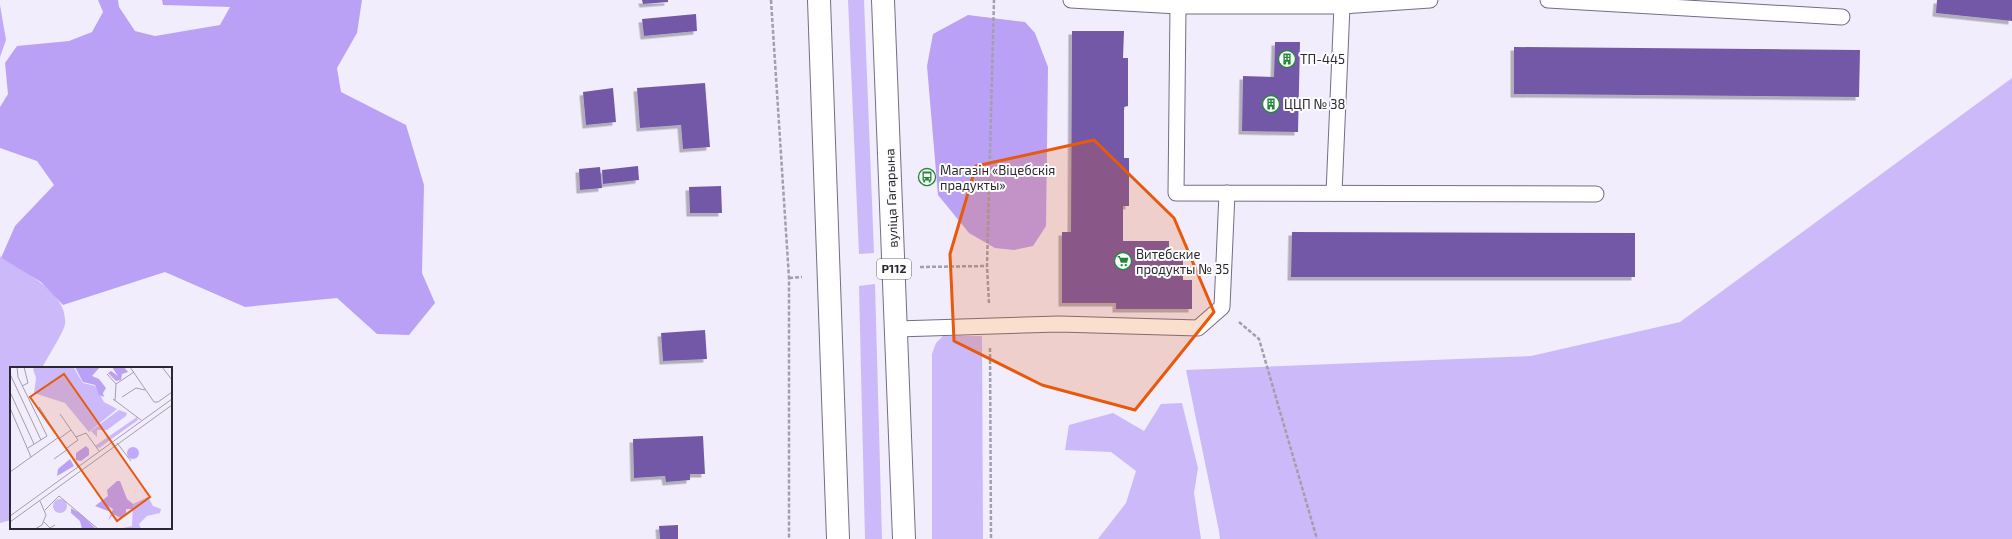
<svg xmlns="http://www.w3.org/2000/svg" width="2012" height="539" viewBox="0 0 2012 539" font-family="'Exo 2',sans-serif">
	<defs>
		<filter id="shadow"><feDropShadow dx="-3.5" dy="3.5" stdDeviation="0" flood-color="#0004"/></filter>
	</defs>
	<rect width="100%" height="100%" fill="#f1edfc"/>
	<!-- green -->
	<g fill="#cbb9f9">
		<polygon points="848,0 864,0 874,253 859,254"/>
		<polygon points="2012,78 2012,539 1220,539 1219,531 1186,370 1531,356 1680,322"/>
		<path d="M0 255 1 258C24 272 68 292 65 324 64 332 47 358 42 368H11V520L0 523Z"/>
		<polygon points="875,284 882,539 865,539 859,286"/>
		<polygon points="943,336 982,336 983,539 932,539 932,354 936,343"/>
		<polygon points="1182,403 1198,468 1194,493 1201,539 1098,539 1126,503 1136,471 1111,452 1065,450 1069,425 1113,413 1144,431 1161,404"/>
	</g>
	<!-- forest -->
	<g fill="#bba1f6">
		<polygon points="98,0 118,0 119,7 135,31 155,36 220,25 230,7 163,5 162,0 362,0 357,33 337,68 341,92 406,125 424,185 422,273 435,303 409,335 377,334 337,298 245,307 165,272 63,305 41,282 1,258 15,226 54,185 37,161 0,148 0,107 8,94 5,63 17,46 69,41 92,32 103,12"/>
		<polygon points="968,15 1025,22 1035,33 1048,67 1046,226 1033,246 1014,250 995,248 969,233 938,195 927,66 933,34"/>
	</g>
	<!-- water -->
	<polygon fill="#c1a8fd" points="0,5 6,40 0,57"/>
	<!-- building -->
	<g fill="#7359a8" filter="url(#shadow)">
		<polygon points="642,0 668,0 668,2 643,4"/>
		<polygon points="1937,0 2012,0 2012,21 1936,13"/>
		<polygon points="696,14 697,31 644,36 642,19"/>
		<polygon points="1072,31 1124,31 1123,58 1128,58 1128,106 1124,107 1124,158 1129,158 1129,206 1123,206 1123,241 1169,241 1169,251 1183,251 1183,280 1192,280 1192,309 1116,309 1116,303 1062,303 1062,232 1071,232"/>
		<polygon points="1275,42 1300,42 1298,132 1242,131 1243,76 1274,77"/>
		<polygon points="1514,47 1860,50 1859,97 1514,94"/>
		<polygon points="705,83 710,147 683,149 681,125 640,128 637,88"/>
		<polygon points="613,88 616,122 586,125 583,92"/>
		<polygon points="638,166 639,180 603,184 602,170"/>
		<polygon points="600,167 602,188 580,190 579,169"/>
		<polygon points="721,186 722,213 690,213 689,187"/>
		<polygon points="1292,232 1635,233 1635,277 1291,277"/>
		<polygon points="705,330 707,359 663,361 661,333"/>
		<polygon points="703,436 705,474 690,474 690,480 666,482 665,476 634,478 633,439"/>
		<polygon points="678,525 678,539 660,539 659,526"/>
	</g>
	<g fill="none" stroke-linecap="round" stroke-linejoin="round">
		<!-- lane casing -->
		<g stroke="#736e83" stroke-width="17">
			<g id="lane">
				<polyline points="1071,0 1178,6 1342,6 1430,0"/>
				<polyline points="1548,0 1842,17"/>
				<polyline points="1178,6 1176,193 1596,194"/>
				<polyline points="1334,193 1342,6"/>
				<polyline points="897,329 1059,324 1198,328 1222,307 1227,193"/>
			</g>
		</g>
		<!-- primary casing -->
		<g stroke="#736e83" stroke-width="24">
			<g id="primary">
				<polyline points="819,0 838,539"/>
				<polyline points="883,0 904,539"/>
			</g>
		</g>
		<!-- path -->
		<g stroke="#a29fab" stroke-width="2.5" stroke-dasharray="4 2" stroke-linecap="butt">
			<polyline points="771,0 789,278 789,539"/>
			<polyline points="920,267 987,266"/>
			<polyline points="789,278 802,277"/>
			<polyline points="989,303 987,266 994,0"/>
			<polyline points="1239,322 1259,339 1317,539"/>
			<polyline points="990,348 991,539"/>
		</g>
		<!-- lane -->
		<use href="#lane" stroke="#fff" stroke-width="15"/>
		<!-- primary -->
		<use href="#primary" stroke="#fff" stroke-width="22"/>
	</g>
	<!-- marked area -->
	<path fill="#e8590c" fill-opacity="0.2" stroke="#e8590c" stroke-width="3" stroke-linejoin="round" d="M1094 140 1174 218 1214 312 1135 410 1042 385 954 341 950 254 976 166Z"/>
	<!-- icons -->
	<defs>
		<g id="building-ring" transform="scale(0.9)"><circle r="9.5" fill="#fdfdfd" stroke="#25873b" stroke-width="1.5"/><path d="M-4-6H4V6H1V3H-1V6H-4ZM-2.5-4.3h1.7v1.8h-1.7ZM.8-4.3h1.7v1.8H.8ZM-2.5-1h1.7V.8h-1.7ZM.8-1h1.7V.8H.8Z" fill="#25873b"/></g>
		<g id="bus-ring" transform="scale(0.9)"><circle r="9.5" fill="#fdfdfd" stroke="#25873b" stroke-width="1.5"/><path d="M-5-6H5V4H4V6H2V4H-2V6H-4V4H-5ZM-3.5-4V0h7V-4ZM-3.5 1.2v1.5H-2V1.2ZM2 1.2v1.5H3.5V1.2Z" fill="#25873b"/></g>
		<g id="supermarket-ring" transform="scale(0.9)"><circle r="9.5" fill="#fdfdfd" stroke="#25873b" stroke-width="1.5"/><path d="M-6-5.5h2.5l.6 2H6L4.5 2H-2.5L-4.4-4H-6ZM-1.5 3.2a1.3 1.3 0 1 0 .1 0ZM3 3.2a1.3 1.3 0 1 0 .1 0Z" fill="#25873b"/></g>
	</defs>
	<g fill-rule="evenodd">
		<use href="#building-ring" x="1287" y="59"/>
		<use href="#building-ring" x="1271" y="104"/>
		<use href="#bus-ring" x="927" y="177"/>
		<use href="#supermarket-ring" x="1123" y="261"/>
	</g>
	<g text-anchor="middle" stroke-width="4" stroke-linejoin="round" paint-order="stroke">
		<!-- shield labels -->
		<rect fill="#fdfdfd" stroke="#6a686e" stroke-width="1" x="877" y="259" width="34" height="20" rx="3"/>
		<g font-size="12" font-weight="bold" fill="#2b2831">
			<text x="894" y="273">Р112</text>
		</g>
		<!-- poi labels -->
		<g font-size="13" fill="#2b2831" stroke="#fdfdfd" text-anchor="start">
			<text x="1300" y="64">ТП-445</text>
			<text x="1284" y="109">ЦЦП № 38</text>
			<text x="940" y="175">Магазін «Віцебскія<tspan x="940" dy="15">прадукты»</tspan></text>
			<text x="1136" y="259">Витебские<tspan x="1136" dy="15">продукты № 35</tspan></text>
		</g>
		<!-- street labels -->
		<g font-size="13" fill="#2b2831" stroke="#fdfdfd">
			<text transform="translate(891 198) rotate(-92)" y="5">вуліца Гагарына</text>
		</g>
	</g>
	<!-- overview -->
	<g transform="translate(10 367)">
		<rect width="162" height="162" fill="#f1edfc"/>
		<path d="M26 0 64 1 73 16 85 19 94 35 107 42 79 65 55 36 24 26 26 11 23 2ZM109 43 117 46 116 49 97 63H87V70L81 64ZM127 50 128 53 89 81 85 79ZM138 130 143 139 151 142 150 146 137 149 129 157 131 162H109L122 159 123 137ZM43 139a7 7 0 1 1 14 0a7 7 0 1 1-14 0Z" fill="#cbb9f9"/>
		<path d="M65 0H90L82 9 89 12 96 21 93 26 94 30 89 28 85 18 73 15ZM102 0H114L118 5 112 7 111 13 106 14 98 6 101 4 108 9ZM76 79 79 82V88L71 94 66 93V86ZM60 92 64 99 47 109 48 102ZM107 114H110L117 132 123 137V142H116V148L111 151 103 147 98 154 103 142 98 139 100 143 98 144 85 139 98 129 97 123ZM61 141 72 148 86 162H72L70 154 61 146Z" fill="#bba1f6"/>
		<path d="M117 86a6 6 0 1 1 12 0a6 6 0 1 1-12 0Z" fill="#c1a8fd"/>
		<path fill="none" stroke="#a29eab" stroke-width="1" d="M7 0 8 10 37 69 18 81M120 0 144 35H148L162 25M152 0 162 13M0 7 31 73M97 7 106 17 124 5M12 19 18 16 14 0M0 25 24 77M112 30 126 21 135 23M103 32 131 53M105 34 106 17M29 40 68 100M0 41 21 90M50 47 68 73 57 81M66 70 76 66 89 84M50 71 61 63M107 76 121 94M44 92 58 82M0 105 49 70M35 143 49 129 88 162M0 149 162 32M0 155 162 38M34 155 40 161 45 158M25 162 32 158 36 148 30 134"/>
		<path fill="#e8590c" fill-opacity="0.15" stroke="#e8590c" stroke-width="2" d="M54 7 140 130 107 154 20 30Z"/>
		<rect width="162" height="162" fill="none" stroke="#2b2831" stroke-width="2"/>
	</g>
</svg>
